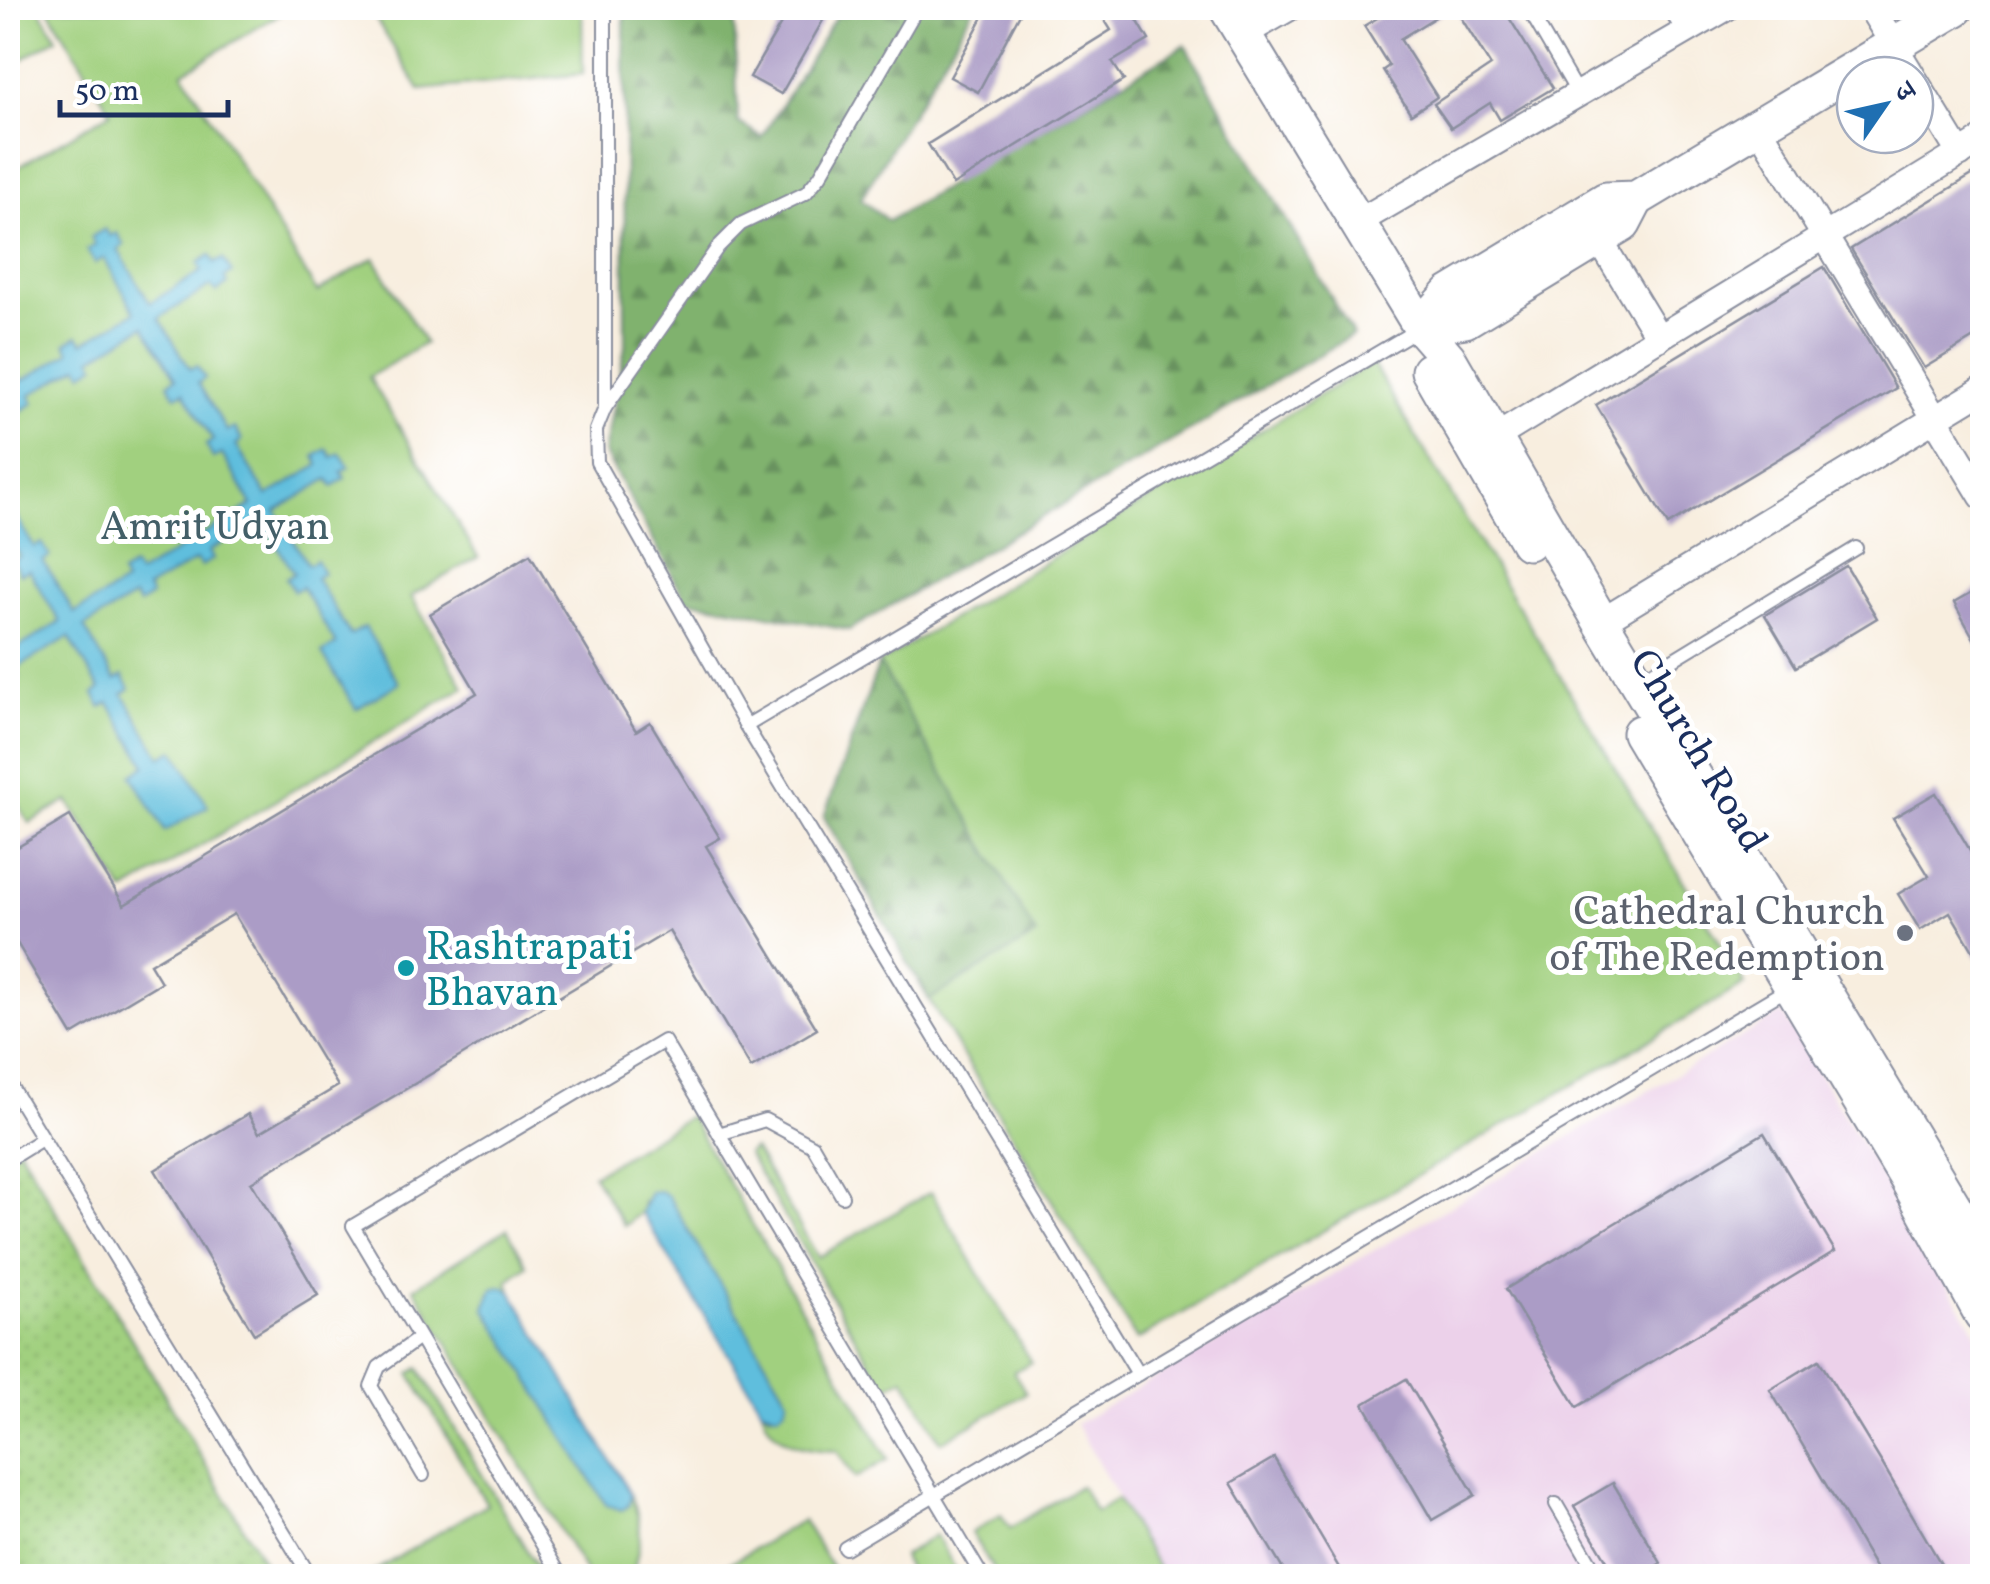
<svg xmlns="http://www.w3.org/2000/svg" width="1990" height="1584" viewBox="0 0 1990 1584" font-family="Vollkorn,'Noto Serif Devanagari',serif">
	<defs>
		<pattern id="grass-dots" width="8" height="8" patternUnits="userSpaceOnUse" patternTransform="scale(2.5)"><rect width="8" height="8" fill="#a1d07f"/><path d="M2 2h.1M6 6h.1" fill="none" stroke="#8ab370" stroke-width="1.8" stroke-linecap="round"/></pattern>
		<pattern id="forest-firs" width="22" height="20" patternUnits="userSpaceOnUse" patternTransform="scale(2.5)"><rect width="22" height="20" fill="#80b26e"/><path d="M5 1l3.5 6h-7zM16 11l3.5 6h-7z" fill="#68915e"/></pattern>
	</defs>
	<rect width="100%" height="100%" fill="#fff"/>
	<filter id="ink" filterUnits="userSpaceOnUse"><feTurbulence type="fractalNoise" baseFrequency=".01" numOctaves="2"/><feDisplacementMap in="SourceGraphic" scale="20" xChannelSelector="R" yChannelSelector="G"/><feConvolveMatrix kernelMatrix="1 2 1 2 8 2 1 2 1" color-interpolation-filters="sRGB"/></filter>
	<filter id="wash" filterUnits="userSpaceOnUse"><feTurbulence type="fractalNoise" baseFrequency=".0048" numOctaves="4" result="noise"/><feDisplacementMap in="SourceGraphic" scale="40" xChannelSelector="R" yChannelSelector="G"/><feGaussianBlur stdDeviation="2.25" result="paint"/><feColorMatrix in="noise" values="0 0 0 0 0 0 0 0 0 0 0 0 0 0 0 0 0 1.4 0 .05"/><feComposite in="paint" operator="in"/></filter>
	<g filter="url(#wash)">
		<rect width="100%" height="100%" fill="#f8eedf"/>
		<!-- built -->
		<polygon fill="#ecd1ea" points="1782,1013 1982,1342 1982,1576 1163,1576 1076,1424"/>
		<!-- grass -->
		<polygon fill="url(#grass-dots)" stroke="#5e806e" stroke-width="2.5" points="8,1130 272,1576 8,1576"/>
		<!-- forest -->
		<g fill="url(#forest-firs)" stroke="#4e7066" stroke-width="2.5">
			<polygon points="624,8 734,8 738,122 762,137 841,8 974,8 861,199 888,221 1185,45 1353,335 849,630 686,600 604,452 625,346"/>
			<polygon points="879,663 1037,936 929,1000 824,817"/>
		</g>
		<!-- green -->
		<g fill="#a1d07f" stroke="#5e806e" stroke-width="2.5">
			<polygon points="8,8 39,8 57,38 8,68"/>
			<polygon points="48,8 290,8 183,72 317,292 374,258 425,343 369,377 478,557 411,596 464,687 124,892 68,801 29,823 8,788 8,173 111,112"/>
			<polygon points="369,8 582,8 583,74 420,90"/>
			<polygon points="1372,363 1745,984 1137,1340 929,1000 1036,935 879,663"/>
			<path d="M690 1116 888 1459 855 1478 837 1451C807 1451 769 1443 762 1409L769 1413 643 1202 641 1212 624 1226 593 1175Z"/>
			<polygon points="754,1149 818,1257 931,1192 1031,1362 1014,1372 1026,1393 941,1442 904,1378 885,1388 747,1153"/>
			<path d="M507 1229 527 1266 508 1281 512 1292 504 1287 628 1505 631 1495C644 1528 641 1543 632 1576H588L414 1288Z"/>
			<polygon points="419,1368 542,1576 375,1576 373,1572 487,1504 410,1374"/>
			<polygon points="1080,1486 1096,1512 1117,1499 1163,1576 997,1576 971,1533 1001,1515 1010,1528"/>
			<polygon points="803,1520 837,1576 729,1576 723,1567"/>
			<polygon points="935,1535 960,1576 910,1576 903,1556"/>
		</g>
		<!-- water -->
		<g fill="#5fbedd" stroke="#3d769e" stroke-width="2.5">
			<polygon points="105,229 110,236 117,233 124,245 118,250 150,303 202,271 198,263 210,255 215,263 223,259 232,273 224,278 228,284 216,292 211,286 159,318 190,369 197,366 205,378 198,383 227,431 235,428 242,440 236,445 267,496 319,465 315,456 327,449 332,457 340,453 349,467 341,472 345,478 333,486 328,479 276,511 308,565 316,560 323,573 316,578 350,635 365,627 399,683 356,709 322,653 336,644 302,587 294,591 286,578 294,573 261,520 209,551 213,559 201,566 196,560 147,589 151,596 139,604 134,597 84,627 115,680 123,676 130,689 123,694 161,757 174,750 208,806 165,831 132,775 146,765 109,703 101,707 94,694 100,689 69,637 15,669 19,677 8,684 8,654 60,622 29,570 20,574 13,561 20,556 8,535 8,502 34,547 42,543 50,556 43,561 74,613 125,583 121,574 133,567 138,574 187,545 183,537 195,530 200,537 252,505 222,454 213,458 206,445 213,440 184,392 176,396 168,383 176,378 144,326 92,358 96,365 83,373 79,366 30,395 34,403 22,410 17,403 8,409 8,379 16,373 22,381 70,352 66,343 78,336 83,343 135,312 104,258 95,263 87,250 95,245 91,237"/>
			<polygon points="660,1191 668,1196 788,1399 784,1409 778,1414 762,1409 641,1212 650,1192"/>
			<polygon points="504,1287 512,1292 631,1495 628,1506 622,1510 606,1505 485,1308 493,1288"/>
		</g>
		<g id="blocks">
			<!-- building -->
			<g fill="#ab9cc6">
				<polygon points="790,8 830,8 781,94 750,77"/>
				<polygon points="988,8 1023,8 978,92 950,77"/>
				<polygon points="1097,8 1130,8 1149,40 1112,62 1124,80 953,185 928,144 1111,30"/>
				<polygon points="1394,8 1450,8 1400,39 1437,97 1411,114 1383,70 1389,66 1364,26"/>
				<polygon points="1455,8 1503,8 1553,88 1500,120 1490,103 1451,128 1434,104 1491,66"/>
				<polygon points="1982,169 1982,333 1924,368 1851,249"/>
				<polygon points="1824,267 1896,388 1668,525 1596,405"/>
				<polygon points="530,554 636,731 650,722 720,838 706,846 817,1029 751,1068 669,931 251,1182 318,1295 254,1334 155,1170 248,1114 259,1133 338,1086 234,914 150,964 161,982 72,1035 8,928 8,853 70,816 124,905 477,693 430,614"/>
				<polygon points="1846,566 1877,618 1796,667 1765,615"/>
				<polygon points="1982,587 1982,653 1954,603"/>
				<polygon points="1936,793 1971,852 1982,845 1982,966 1950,912 1920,930 1898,894 1929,876 1893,818"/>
				<polygon points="1764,1133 1835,1251 1577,1407 1506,1289"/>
				<polygon points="1819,1360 1883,1465 1948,1576 1880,1576 1770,1390"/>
				<polygon points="1406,1379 1475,1495 1432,1520 1364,1404"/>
				<polygon points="1274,1458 1344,1576 1287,1576 1231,1483"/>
				<polygon points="1613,1483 1661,1563 1639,1576 1616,1576 1574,1506"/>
			</g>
		</g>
	</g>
	<g filter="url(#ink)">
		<use href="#blocks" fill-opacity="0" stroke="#8a8e9e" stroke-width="2.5"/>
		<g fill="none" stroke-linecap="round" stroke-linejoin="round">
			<!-- lane casing -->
			<g stroke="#8a8e9e" stroke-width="16">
				<g id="lane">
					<polyline points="605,8 605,408 596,430 597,462 746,726 1138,1374"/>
					<polyline points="1528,8 1578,94"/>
					<polyline points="1668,8 1684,32"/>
					<polyline points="605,408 718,247 741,224 806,193 820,176 917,8"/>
					<polyline points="1641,679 1856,548"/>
					<polyline points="746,726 1420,328"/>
					<polyline points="8,1082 310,1576"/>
					<polyline points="719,1134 765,1120 813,1146 842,1196"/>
					<polyline points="8,1160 42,1139"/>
					<polyline points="419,1338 379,1367 371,1386 423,1475"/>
					<polyline points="1556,1504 1598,1576"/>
					<polyline points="845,1548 1789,988"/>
					<polyline points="561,1576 353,1226 664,1041 982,1576"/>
				</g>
			</g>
			<!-- street casing -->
			<g stroke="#8a8e9e" stroke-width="29">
				<g id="street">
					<polyline points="1871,8 1912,75"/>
					<polyline points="1242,35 1289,8"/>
					<polyline points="1915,80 1960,154"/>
					<polyline points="1758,126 1982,496"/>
					<polyline points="1358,222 1726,8"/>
					<polyline points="1599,239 1659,338"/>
					<polyline points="1496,437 1982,140"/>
					<polyline points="1601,622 1982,390"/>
				</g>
			</g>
			<!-- secondary casing -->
			<g stroke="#8a8e9e" stroke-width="39">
				<g id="secondary">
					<polyline points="1227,8 1421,327 1448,358 1601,622 1982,1254"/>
					<polyline points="1421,327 1450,294 1606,200 1636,199 1956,8"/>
					<polyline points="1421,327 1465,320 1623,224 1636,199"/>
					<polyline points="1429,371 1528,542"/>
					<polyline points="1640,733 1907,1178 1982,1314"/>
				</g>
			</g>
			<!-- lane -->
			<use href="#lane" stroke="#fff" stroke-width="12"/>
			<!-- street -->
			<use href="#street" stroke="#fff" stroke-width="25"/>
			<!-- secondary -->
			<use href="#secondary" stroke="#fff" stroke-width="35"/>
		</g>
	</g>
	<!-- markers -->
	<circle fill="#6b7280" stroke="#fff" stroke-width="4" cx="1905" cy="933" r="10"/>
	<circle fill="#0f9aa8" stroke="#fff" stroke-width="4" cx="406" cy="968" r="10"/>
	<g text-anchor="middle" stroke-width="10" stroke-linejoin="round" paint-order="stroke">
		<!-- park labels -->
		<g font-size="40" fill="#435f68" stroke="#fff">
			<text x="215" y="539">Amrit Udyan</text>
		</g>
		<!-- street labels -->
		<g font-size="40" fill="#1b2f5e" stroke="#fff">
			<text transform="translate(1700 750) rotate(59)" y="14">Church Road</text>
		</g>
		<!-- worship labels -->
		<g font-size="40" fill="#5b616d" stroke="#fff" text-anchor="end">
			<text x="1885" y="924">Cathedral Church<tspan x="1885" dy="46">of The Redemption</tspan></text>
		</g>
		<!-- culture labels -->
		<g font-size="40" fill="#0d838f" stroke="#fff" text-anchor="start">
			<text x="426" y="959">Rashtrapati<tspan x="426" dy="46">Bhavan</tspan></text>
		</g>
	</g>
	<!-- margin -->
	<rect width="1990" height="1584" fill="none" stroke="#fff" stroke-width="40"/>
	<!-- north arrow -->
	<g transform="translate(1885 105) rotate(56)"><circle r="48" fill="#ffffff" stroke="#a4acbf" stroke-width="2.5"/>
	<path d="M0-8L18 38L0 25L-18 38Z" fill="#1f6fb2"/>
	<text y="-15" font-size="28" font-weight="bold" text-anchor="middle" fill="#1b2f5e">उ</text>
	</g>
	<!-- scale -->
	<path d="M60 100v15h168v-15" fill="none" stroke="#1b2f5e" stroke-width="5"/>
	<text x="75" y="100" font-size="30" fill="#1b2f5e" stroke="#ffffff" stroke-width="8" paint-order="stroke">50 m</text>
</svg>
